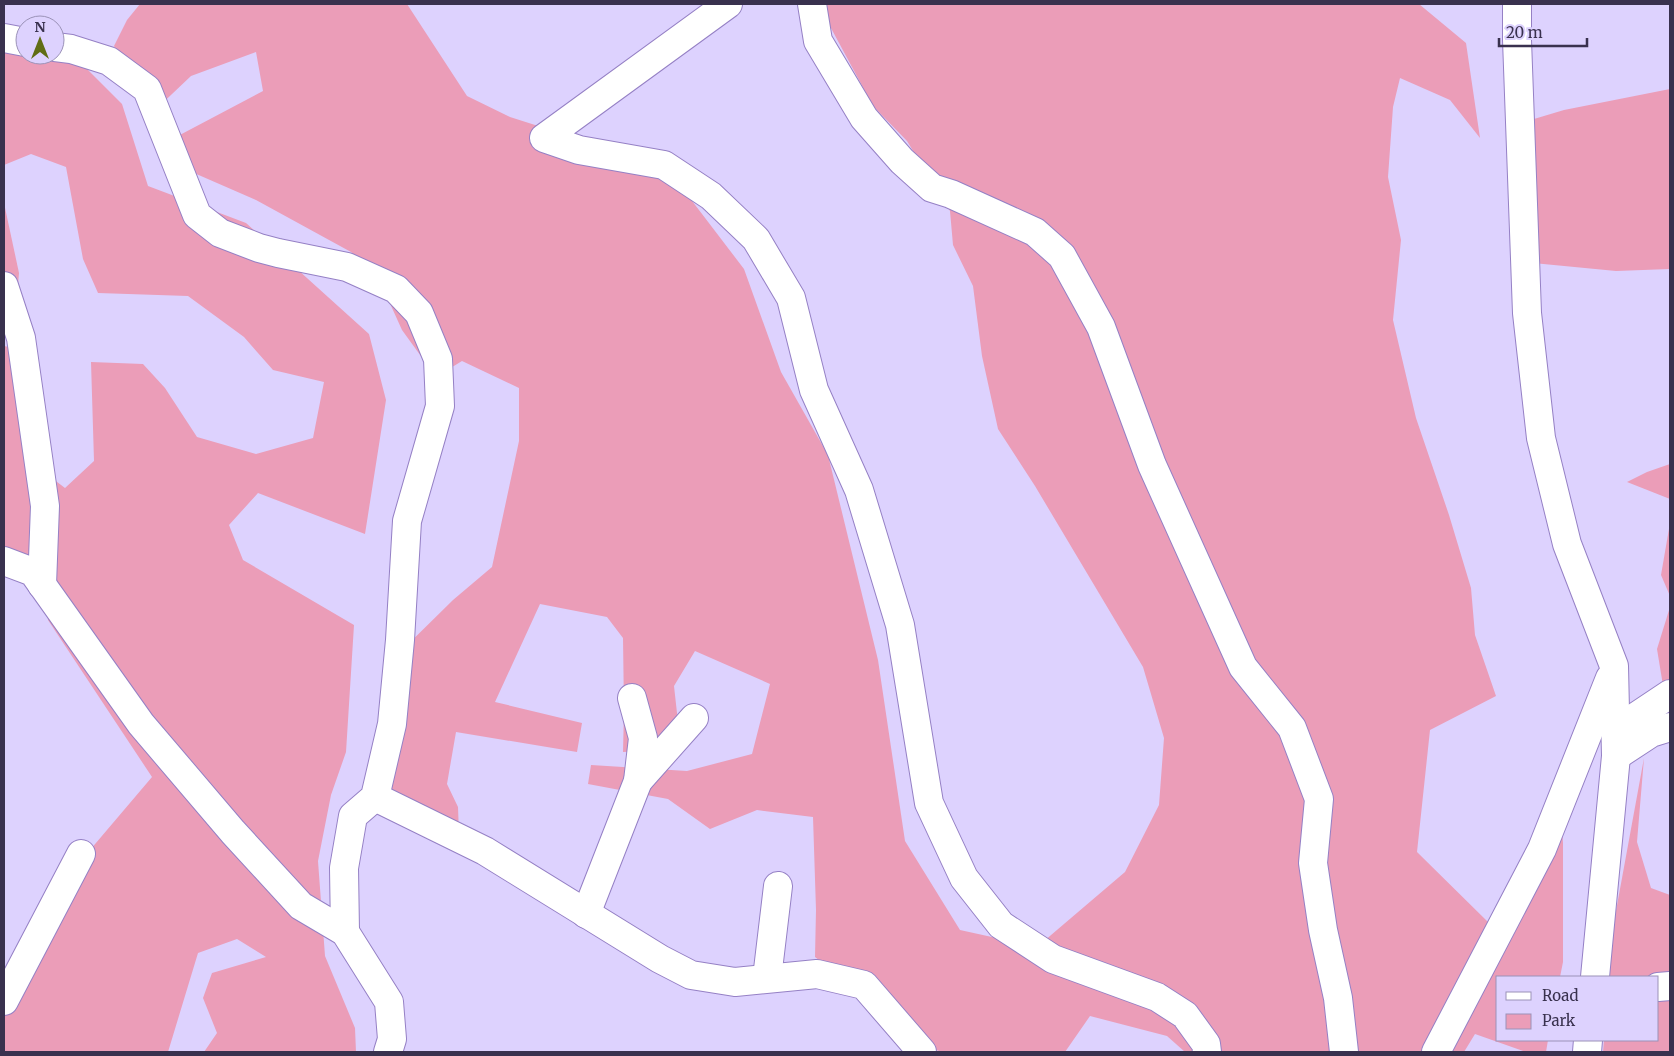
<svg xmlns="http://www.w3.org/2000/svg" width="1674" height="1056" viewBox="0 0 1674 1056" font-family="Merriweather,serif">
	<rect width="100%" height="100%" fill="#ddd2fe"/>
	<!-- green -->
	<g fill="#eb9db8">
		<polygon points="140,4 407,4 467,96 510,117 626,154 686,193 744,269 781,372 828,455 878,660 905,841 960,930 1037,947 1125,872 1159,805 1164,738 1143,667 1035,486 998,429 982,356 973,286 953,245 950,211 907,141 873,106 818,4 1419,4 1466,43 1480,138 1450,100 1400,78 1393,107 1388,177 1401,240 1393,320 1416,418 1449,515 1471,588 1475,635 1496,696 1430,730 1417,852 1488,922 1543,819 1559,784 1563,843 1563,962 1560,977 1498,977 1498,1040 1548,1040 1546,1052 1526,1052 1475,1034 1464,1052 1185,1052 1167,1036 1090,1016 1065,1052 943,1052 910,1043 860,992 815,957 816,910 813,817 757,810 710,829 668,799 588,784 591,765 687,771 752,754 770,684 695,651 674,686 681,749 623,752 624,711 623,638 607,617 540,604 495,702 582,723 577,752 456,732 447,784 458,807 459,834 407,807 372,774 388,664 453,600 492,567 519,441 519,388 462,361 436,377 402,330 378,277 351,252 256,200 178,166 176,137 263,91 256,52 191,76 152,113 114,46 127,20"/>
		<polygon points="4,32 25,55 55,55 86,68 122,104 148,186 246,223 369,334 386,400 365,534 258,493 229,525 243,560 354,625 346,752 331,795 318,861 325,956 355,1028 356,1052 204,1052 217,1033 203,998 212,973 266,957 237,939 198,953 168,1052 4,1052 4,998 90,850 152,777 48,620 43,564 4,548 4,346 9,347 28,460 65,488 94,461 91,362 143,364 165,388 197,437 256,454 313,438 324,382 273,370 244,337 188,296 98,293 83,259 66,167 31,154 4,165"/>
		<polygon points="1670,89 1670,269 1616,271 1533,263 1524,122 1564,110"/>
		<polygon points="4,203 19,273 14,333 4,312"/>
		<polygon points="1670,464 1670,499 1627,482 1647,472"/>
		<polygon points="1670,523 1670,596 1661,575"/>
		<polygon points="1670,607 1670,715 1668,716 1657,649"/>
		<polygon points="1644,758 1637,842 1651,888 1670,895 1670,1052 1603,1052 1604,1040 1658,1040 1658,977 1607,977 1609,949"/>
	</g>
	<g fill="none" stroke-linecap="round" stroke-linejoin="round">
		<!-- street casing -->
		<g stroke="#9580c5" stroke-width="30">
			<g id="street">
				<polyline points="728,4 544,138 579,150 664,165 711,196 756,239 791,298 814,390 859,490 900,625 929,803 964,878 1001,925 1053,959 1157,997 1185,1015 1206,1044 1207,1052"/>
				<polyline points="812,4 818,41 864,118 902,161 932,188 951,194 1035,232 1062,256 1101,327 1152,465 1243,667 1292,728 1319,799 1313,863 1323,930 1338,998 1344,1052"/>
				<polyline points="1517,4 1517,40 1527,313 1541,438 1567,544 1614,666 1616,756 1595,977"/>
				<polyline points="4,38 25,42"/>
				<polyline points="55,47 71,49 109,61 147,89 197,215 220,233 259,248 278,253 347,267 396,289 419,313 438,359 440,406 407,521 400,640 392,724 375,797 353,816 344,868 345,932"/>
				<polyline points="4,286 21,338 45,506 42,585"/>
				<polyline points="4,561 33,572 141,724 233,832 301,906 345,932 389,1002 392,1039 388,1052"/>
				<polyline points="1616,730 1670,694"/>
				<polyline points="1616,756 1651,733 1670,727"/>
				<polyline points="638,781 694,718"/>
				<polyline points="375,797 485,851 660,959 691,975 735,982 817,974 864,985 922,1052"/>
				<polyline points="586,914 638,781 643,738 632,698"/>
				<polyline points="767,978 778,886"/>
				<polyline points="1658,987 1670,986"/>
				<polyline points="4,1001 81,854"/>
				<polyline points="1436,1052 1542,849 1610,678"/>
				<polyline points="1587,1052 1588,1040"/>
			</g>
		</g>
		<!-- street -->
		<use href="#street" stroke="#fff" stroke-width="28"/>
	</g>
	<!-- border -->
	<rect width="1674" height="1056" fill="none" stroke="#39314e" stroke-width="10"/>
	<!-- legend -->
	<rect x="1496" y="976" width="162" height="65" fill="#ddd2fe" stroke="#9b92b8"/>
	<rect x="1506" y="992" width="25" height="8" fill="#ffffff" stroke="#9b92b8"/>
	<text x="1542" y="1001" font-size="15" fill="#39314e">Road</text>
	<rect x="1506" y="1014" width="25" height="15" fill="#eb9db8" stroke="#9b92b8"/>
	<text x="1542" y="1026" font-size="15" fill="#39314e">Park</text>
	<!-- north arrow -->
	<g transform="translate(40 40)"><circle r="24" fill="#ddd2fe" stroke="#9b92b8"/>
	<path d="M0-4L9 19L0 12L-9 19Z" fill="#616d15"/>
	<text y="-8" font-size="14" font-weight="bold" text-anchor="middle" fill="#39314e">N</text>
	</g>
	<!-- scale -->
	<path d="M1499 38v8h88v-8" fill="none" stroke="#39314e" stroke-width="2.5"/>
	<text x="1506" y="38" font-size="15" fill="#39314e" stroke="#ddd2fe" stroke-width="4" paint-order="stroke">20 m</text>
</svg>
